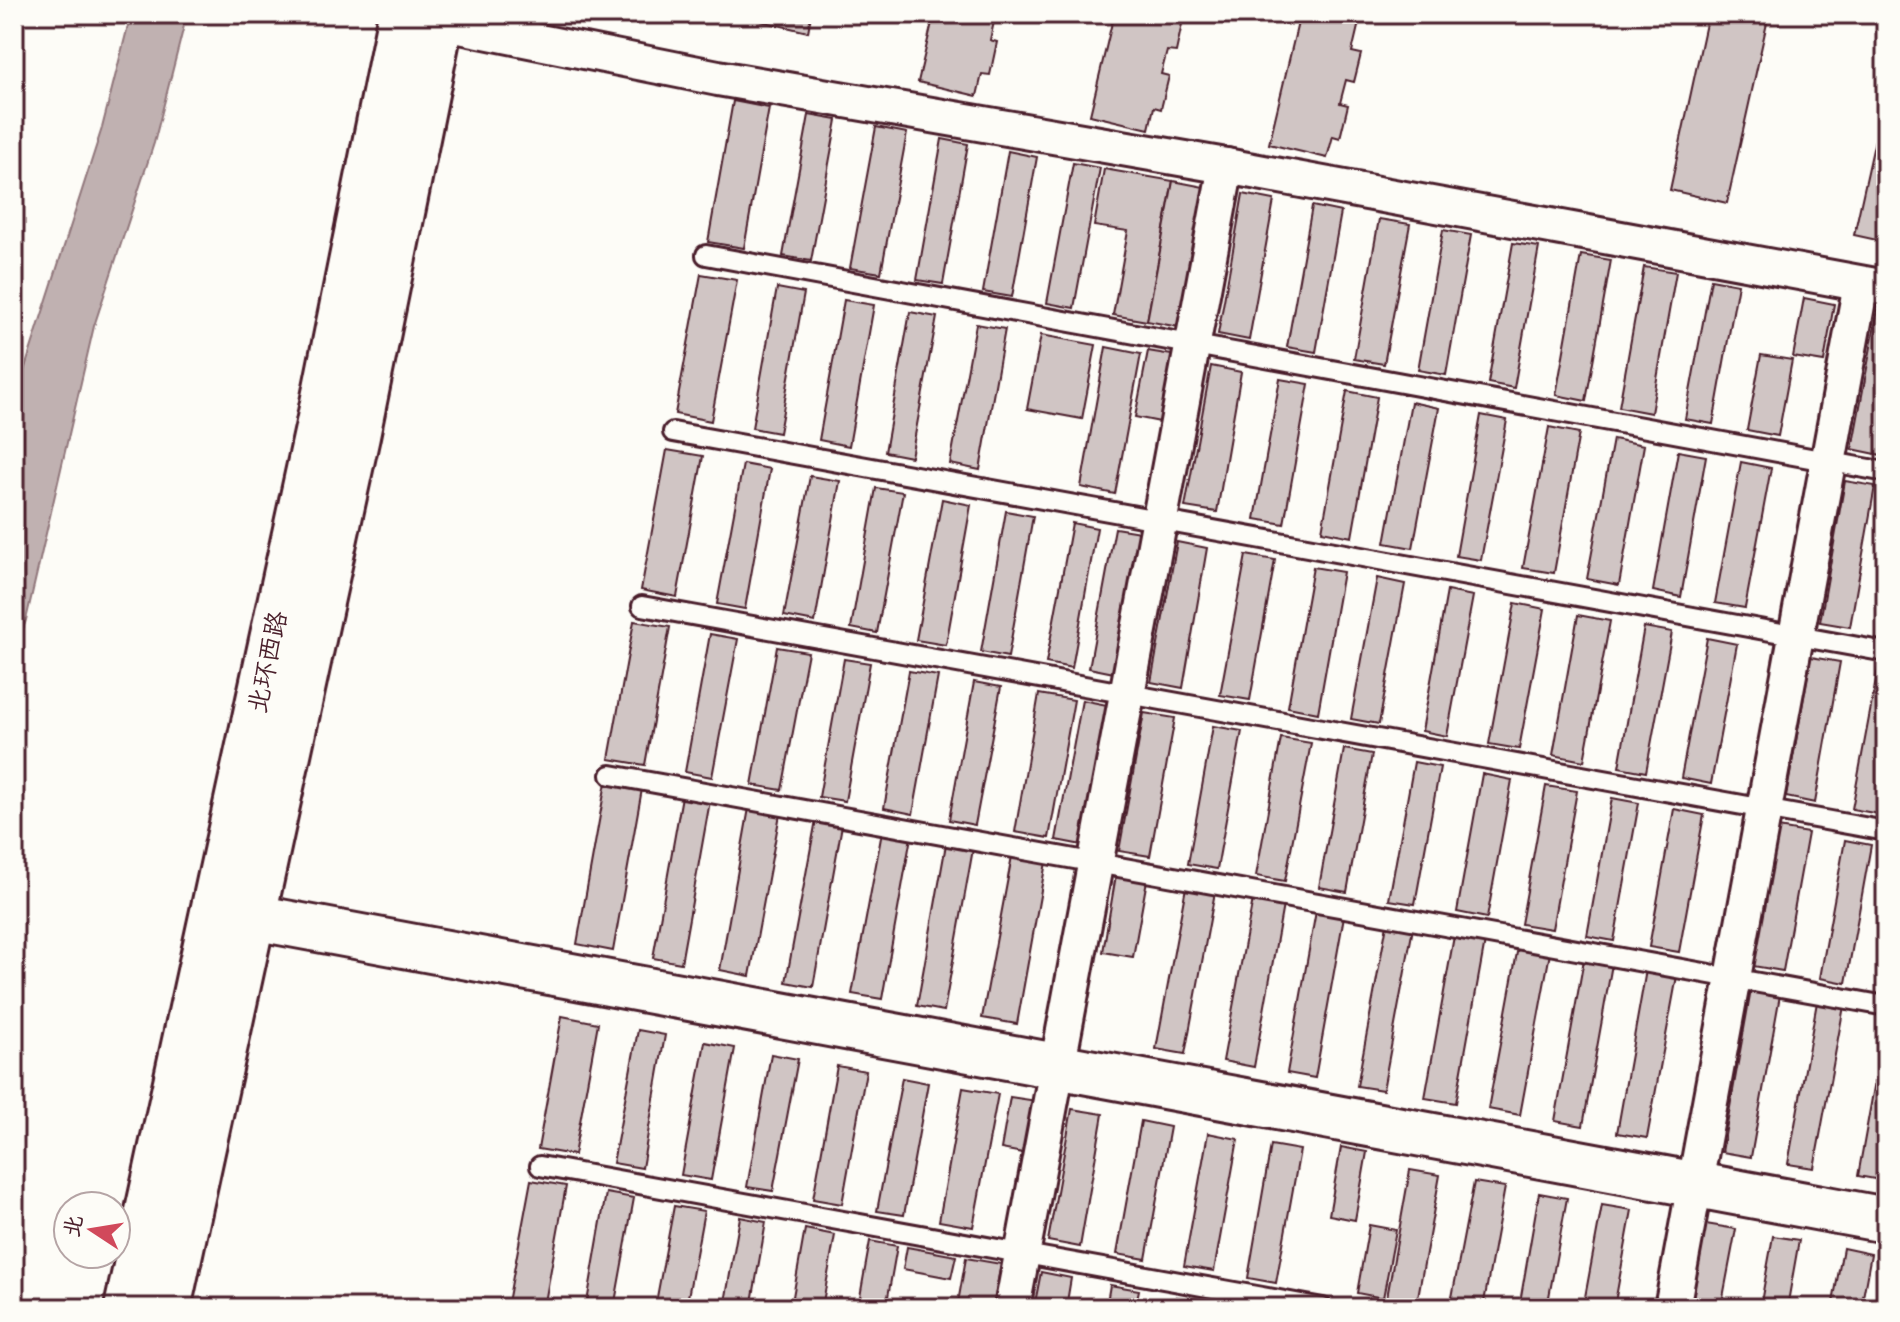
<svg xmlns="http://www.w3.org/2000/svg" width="1900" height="1322" viewBox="0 0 1900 1322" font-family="'Balsamiq Sans','LXGW WenKai TC',sans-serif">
	<rect width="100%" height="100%" fill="#fdfcf7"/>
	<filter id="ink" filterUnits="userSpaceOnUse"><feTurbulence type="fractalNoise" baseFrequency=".0125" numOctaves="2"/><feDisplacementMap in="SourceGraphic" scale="16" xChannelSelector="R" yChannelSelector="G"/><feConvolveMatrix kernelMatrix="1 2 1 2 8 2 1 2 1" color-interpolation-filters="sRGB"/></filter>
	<g filter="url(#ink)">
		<!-- water -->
		<polygon fill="#c0b1b1" stroke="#91777b" stroke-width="2" points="131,14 187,14 154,143 94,326 26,620 14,656 14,402 102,128"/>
		<!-- building -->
		<g fill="#d0c5c4" stroke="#4a1f2b" stroke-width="2">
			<polygon points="559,14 617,14 615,25"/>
			<polygon points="758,14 820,14 820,16 811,15 808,32 756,20"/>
			<polygon points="934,14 1005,14 1004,19 995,17 990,40 997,42 990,75 982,74 977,96 918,82"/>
			<polygon points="1114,14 1175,14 1173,22 1182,24 1176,52 1167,51 1161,74 1169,76 1161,109 1154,107 1149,129 1090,115"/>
			<polygon points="1300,14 1361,14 1352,52 1361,54 1354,82 1346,80 1340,103 1348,105 1340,138 1333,136 1327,158 1269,144"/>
			<polygon points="1708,14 1769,14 1727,203 1670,190"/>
			<polygon points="1886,90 1886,242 1854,235"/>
			<polygon points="733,101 769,108 744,248 708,242"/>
			<polygon points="809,115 837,120 811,261 783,256"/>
			<polygon points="876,127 907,133 881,273 850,268"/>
			<polygon points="942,139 968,144 943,284 917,280"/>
			<polygon points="1008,151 1037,157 1012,297 983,292"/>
			<polygon points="1073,163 1100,168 1074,308 1047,303"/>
			<polygon points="1104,169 1173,181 1147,321 1113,315 1128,231 1094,226"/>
			<polygon points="1173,181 1204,187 1179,327 1147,321"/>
			<polygon points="1243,194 1274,200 1249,340 1218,334"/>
			<polygon points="1312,206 1341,212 1316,352 1287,347"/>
			<polygon points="1379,219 1410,224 1384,364 1354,359"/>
			<polygon points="1443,230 1471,235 1446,375 1418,370"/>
			<polygon points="1513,243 1539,247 1514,388 1488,383"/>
			<polygon points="1581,255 1611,260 1586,401 1556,395"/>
			<polygon points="1644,267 1676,272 1651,413 1619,407"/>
			<polygon points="701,274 737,280 711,421 675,414"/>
			<polygon points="1711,279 1738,284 1713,424 1685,419"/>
			<polygon points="777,288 804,293 779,433 752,428"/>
			<polygon points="1804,298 1834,304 1824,362 1793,357"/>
			<polygon points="844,300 874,305 849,446 819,440"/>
			<polygon points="1878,309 1886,310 1886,429 1881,455 1852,449"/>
			<polygon points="910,312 937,317 911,457 885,452"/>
			<polygon points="976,324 1005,329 980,470 950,464"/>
			<polygon points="1041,335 1096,345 1082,419 1027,409"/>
			<polygon points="1106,347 1141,354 1115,494 1081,487"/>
			<polygon points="1148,351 1172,355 1160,422 1135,417"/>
			<polygon points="1761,355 1792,360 1778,436 1747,430"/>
			<polygon points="1211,366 1241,372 1217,512 1185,507"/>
			<polygon points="1280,379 1309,384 1284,524 1255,519"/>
			<polygon points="1347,391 1377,397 1352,537 1322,531"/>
			<polygon points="1411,402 1439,408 1413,548 1385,543"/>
			<polygon points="1481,415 1507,420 1481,560 1456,556"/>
			<polygon points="1549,427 1579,433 1554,573 1523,568"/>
			<polygon points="1613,439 1644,445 1619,585 1587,579"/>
			<polygon points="667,450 703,456 677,597 641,590"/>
			<polygon points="1678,451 1706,456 1681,597 1653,591"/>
			<polygon points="1741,462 1771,468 1745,608 1715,603"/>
			<polygon points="743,464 770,469 745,609 717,604"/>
			<polygon points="810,476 840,481 815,622 784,616"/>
			<polygon points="1845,481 1875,486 1850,627 1820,622"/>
			<polygon points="876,488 903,492 877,633 851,628"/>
			<polygon points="942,499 971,505 946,645 916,640"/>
			<polygon points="1006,511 1033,516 1008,657 981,652"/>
			<polygon points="1072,523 1097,528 1072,668 1046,663"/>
			<polygon points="1115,528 1140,532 1114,673 1089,668"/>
			<polygon points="1177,542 1207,548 1183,688 1151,682"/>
			<polygon points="1246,555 1275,560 1250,700 1220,695"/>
			<polygon points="1313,567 1343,572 1318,713 1288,707"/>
			<polygon points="1377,578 1405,584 1379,724 1351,719"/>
			<polygon points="1447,591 1473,596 1447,736 1422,731"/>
			<polygon points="1515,603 1545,609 1519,749 1489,744"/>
			<polygon points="1578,615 1610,621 1584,761 1553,755"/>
			<polygon points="634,621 670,627 645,765 609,759"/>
			<polygon points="1644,627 1672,632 1646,772 1619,767"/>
			<polygon points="710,634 738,639 712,777 685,772"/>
			<polygon points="1707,638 1737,644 1711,784 1681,778"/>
			<polygon points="777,647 808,652 782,790 752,785"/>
			<polygon points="1811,657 1840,662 1815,803 1786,797"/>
			<polygon points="844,659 870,663 845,801 819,797"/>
			<polygon points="1878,669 1886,670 1886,773 1879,814 1852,809"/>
			<polygon points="909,671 938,676 913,814 884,808"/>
			<polygon points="974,682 1001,687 975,825 949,820"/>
			<polygon points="1039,694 1074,700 1049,838 1015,832"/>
			<polygon points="1082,700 1107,705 1082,845 1056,840"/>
			<polygon points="1144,713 1175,718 1150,856 1119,851"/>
			<polygon points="1213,726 1242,731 1217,869 1188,864"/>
			<polygon points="1281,738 1311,743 1285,881 1256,876"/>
			<polygon points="1344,749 1372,754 1347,892 1319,887"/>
			<polygon points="1414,762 1440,767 1415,904 1389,900"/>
			<polygon points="1482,774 1512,780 1487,918 1457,912"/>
			<polygon points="606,782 642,789 613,951 577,944"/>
			<polygon points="1546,786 1577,791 1552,929 1521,924"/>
			<polygon points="682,796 710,801 681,963 653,958"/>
			<polygon points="1612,798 1639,803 1614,941 1587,936"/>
			<polygon points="749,808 780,814 750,976 720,970"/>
			<polygon points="1674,809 1704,815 1679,952 1649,947"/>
			<polygon points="816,820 842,825 813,987 786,982"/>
			<polygon points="1778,828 1808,833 1783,971 1753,966"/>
			<polygon points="882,832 911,837 882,999 852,994"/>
			<polygon points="1845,840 1871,845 1846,983 1820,978"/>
			<polygon points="946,844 973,849 944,1011 917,1006"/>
			<polygon points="1012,856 1046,862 1017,1024 982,1018"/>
			<polygon points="1116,875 1147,880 1133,957 1103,952"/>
			<polygon points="1186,887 1215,892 1185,1054 1156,1049"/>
			<polygon points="1253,899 1283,905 1254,1067 1223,1061"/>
			<polygon points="1316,911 1344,916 1315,1078 1287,1073"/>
			<polygon points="1387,924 1413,928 1383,1090 1357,1086"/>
			<polygon points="1454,936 1485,941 1456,1103 1425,1098"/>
			<polygon points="1518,947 1550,953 1520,1115 1488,1109"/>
			<polygon points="1584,959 1612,964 1583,1126 1555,1121"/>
			<polygon points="1646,970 1677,976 1647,1138 1617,1133"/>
			<polygon points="1751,990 1780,995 1751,1157 1722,1152"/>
			<polygon points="1817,1002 1844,1006 1814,1168 1788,1164"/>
			<polygon points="562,1016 598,1023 574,1155 538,1149"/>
			<polygon points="1886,1020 1886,1181 1858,1176"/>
			<polygon points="638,1030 665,1035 642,1168 613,1163"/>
			<polygon points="705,1042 735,1048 711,1180 681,1175"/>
			<polygon points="771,1054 798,1059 773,1191 747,1187"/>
			<polygon points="837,1066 866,1071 842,1204 813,1199"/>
			<polygon points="902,1078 928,1083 904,1215 877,1211"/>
			<polygon points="963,1088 998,1094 973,1227 939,1221"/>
			<polygon points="1010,1097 1037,1101 1028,1154 1001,1149"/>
			<polygon points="1072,1109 1103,1114 1080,1247 1048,1241"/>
			<polygon points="1141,1121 1170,1127 1146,1259 1117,1254"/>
			<polygon points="1208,1133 1238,1139 1214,1271 1184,1266"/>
			<polygon points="1271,1145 1300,1150 1276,1283 1248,1278"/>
			<polygon points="1341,1147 1367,1152 1355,1220 1329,1215"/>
			<polygon points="1410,1170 1440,1175 1416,1308 1386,1303"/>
			<polygon points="531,1180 566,1186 544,1308 507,1308"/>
			<polygon points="1474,1182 1505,1187 1483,1308 1450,1308"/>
			<polygon points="606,1193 634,1198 614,1308 586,1308"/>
			<polygon points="1539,1193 1567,1198 1547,1308 1519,1308"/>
			<polygon points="1602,1205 1632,1210 1614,1308 1583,1308"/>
			<polygon points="674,1206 704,1211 686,1308 655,1308"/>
			<polygon points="740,1217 766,1222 751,1308 724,1308"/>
			<polygon points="1706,1224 1736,1229 1721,1308 1691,1308"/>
			<polygon points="1369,1225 1396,1230 1383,1298 1357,1293"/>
			<polygon points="805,1229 835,1235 822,1308 791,1308"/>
			<polygon points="1773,1236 1799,1240 1787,1308 1760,1308"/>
			<polygon points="870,1241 897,1246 886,1308 858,1308"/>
			<polygon points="907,1247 956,1256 951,1278 903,1269"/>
			<polygon points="1843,1248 1871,1254 1861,1308 1832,1308"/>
			<polygon points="966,1258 1001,1264 993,1308 957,1308"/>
			<polygon points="1041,1272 1071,1278 1066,1308 1034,1308"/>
			<polygon points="1110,1285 1139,1290 1135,1308 1106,1308"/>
			<polygon points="1177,1297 1207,1302 1206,1308 1175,1308"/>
		</g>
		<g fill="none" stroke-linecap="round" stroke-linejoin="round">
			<!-- service casing -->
			<g stroke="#4a1f2b" stroke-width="24">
				<g id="service">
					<polyline points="706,255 1886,472"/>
					<polyline points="673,432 1886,652"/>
					<polyline points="642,606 1886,831"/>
					<polyline points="611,775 1886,1006"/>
					<polyline points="540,1166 1323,1308"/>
				</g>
			</g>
			<!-- minor casing -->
			<g stroke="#4a1f2b" stroke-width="40">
				<g id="minor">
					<polyline points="440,22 718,78 1226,166 1886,288"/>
					<polyline points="1012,1308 1226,166"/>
					<polyline points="1672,1308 1861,284"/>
				</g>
			</g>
			<!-- tertiary casing -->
			<g stroke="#4a1f2b" stroke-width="50">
				<polyline id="tertiary" points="253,917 1886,1220"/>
			</g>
			<!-- primary casing -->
			<g stroke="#4a1f2b" stroke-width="50">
				<g id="primary">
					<polyline points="127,1308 318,428 401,14"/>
					<polyline points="168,1308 357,436 442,14"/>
				</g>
			</g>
			<!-- service -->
			<use href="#service" stroke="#fdfcf7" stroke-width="18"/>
			<!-- minor -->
			<use href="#minor" stroke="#fdfcf7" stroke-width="34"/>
			<!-- tertiary -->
			<use href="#tertiary" stroke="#fdfcf7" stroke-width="44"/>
			<!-- primary -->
			<use href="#primary" stroke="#fdfcf7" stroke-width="44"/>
		</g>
	</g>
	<g text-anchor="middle" stroke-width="6" stroke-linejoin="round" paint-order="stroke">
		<!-- street labels -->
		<g font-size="26" fill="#4a1f2b" stroke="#fdfcf7">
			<text transform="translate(267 662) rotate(-78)" y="9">北环西路</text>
		</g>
	</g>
	<!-- margin -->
	<rect width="1900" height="1322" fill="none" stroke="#fdfcf7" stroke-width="48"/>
	<rect x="24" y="24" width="1852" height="1274" fill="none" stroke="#4a1f2b" stroke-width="3" filter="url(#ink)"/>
	<!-- north arrow -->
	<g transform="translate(92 1230) rotate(282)"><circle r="38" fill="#fdfcf7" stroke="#b5a4a5" stroke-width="2"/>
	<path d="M0-6L14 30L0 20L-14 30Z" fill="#d1495b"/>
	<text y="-12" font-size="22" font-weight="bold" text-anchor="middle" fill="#4a1f2b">北</text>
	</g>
</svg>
